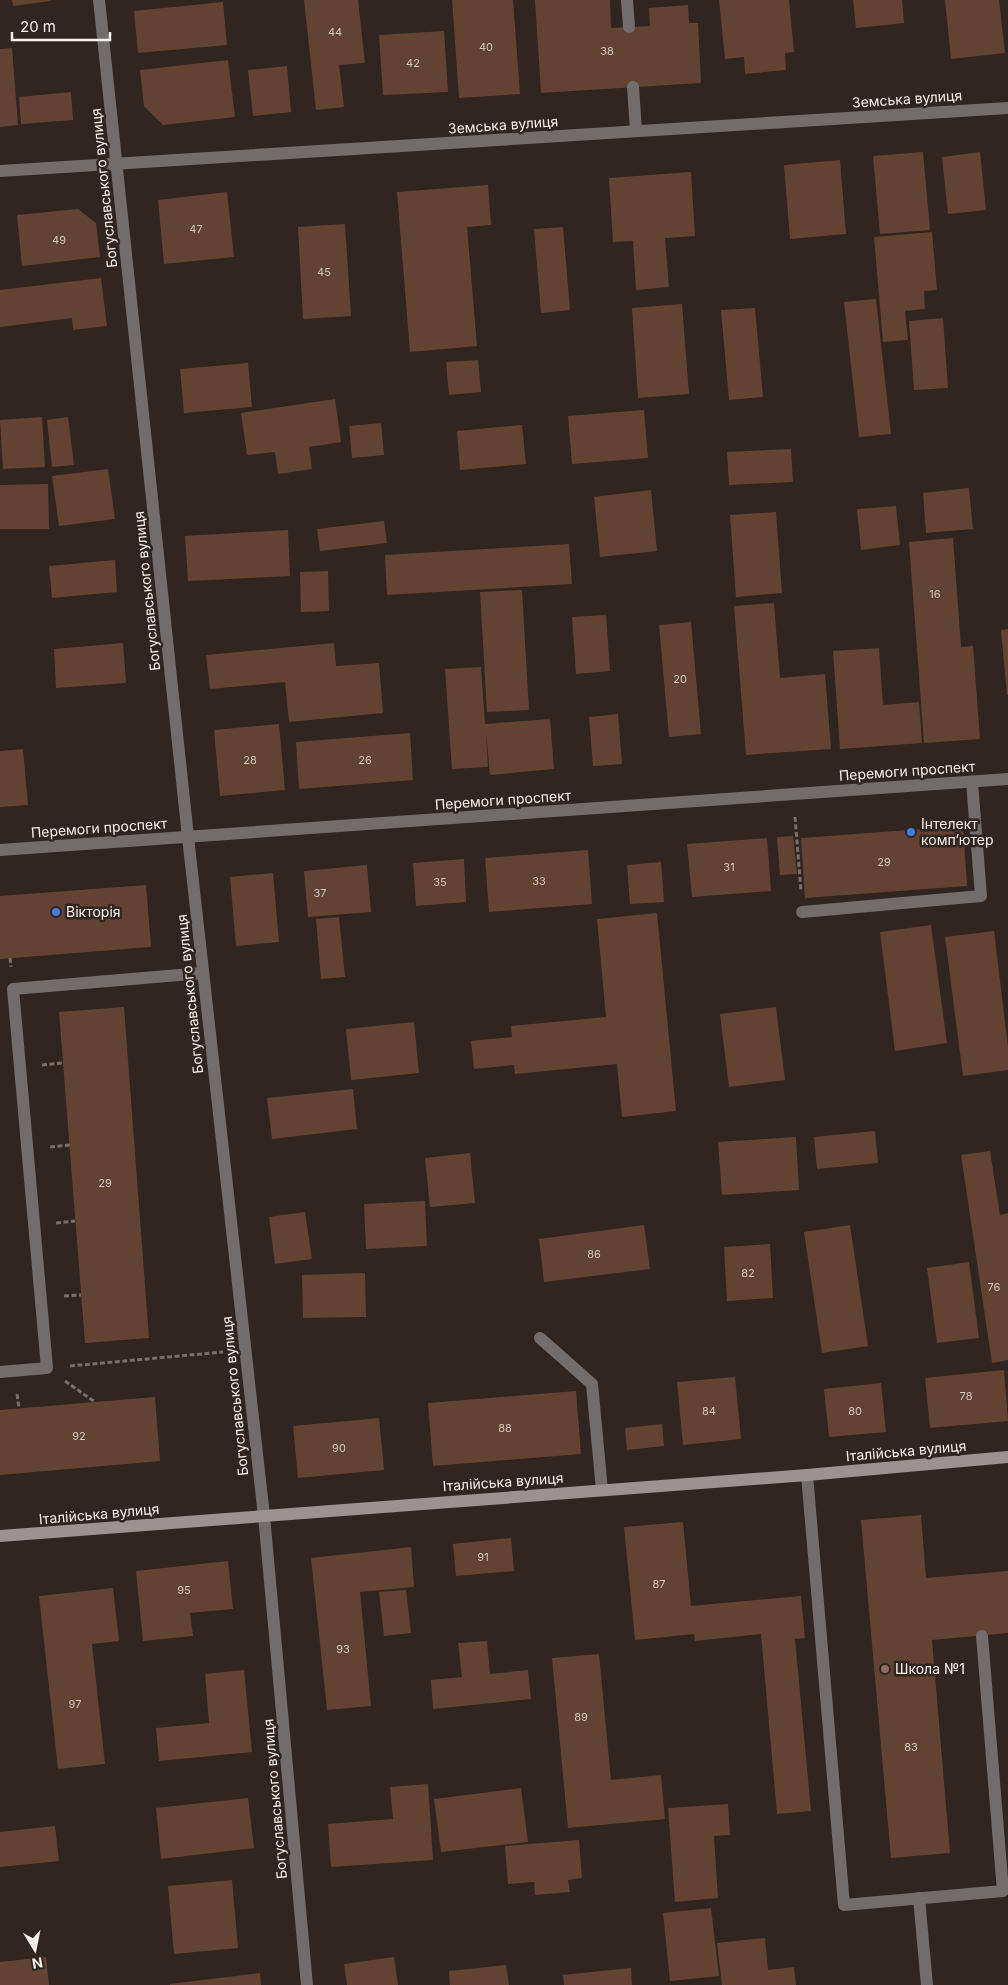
<svg xmlns="http://www.w3.org/2000/svg" width="1008" height="1985" viewBox="0 0 1008 1985" font-family="Inter,sans-serif">
	<rect width="100%" height="100%" fill="#302520"/>
	<!-- building -->
	<g fill="#624233">
		<polygon points="12,0 51,0 51,1 13,6"/>
		<polygon points="304,0 358,0 365,63 339,65 344,107 316,110"/>
		<polygon points="452,0 513,0 520,94 459,98"/>
		<polygon points="535,0 610,0 611,28 650,26 649,8 688,5 689,23 698,23 701,83 541,93"/>
		<polygon points="719,0 789,0 794,52 785,53 786,70 745,74 744,57 725,59"/>
		<polygon points="853,0 902,0 904,23 856,28"/>
		<polygon points="945,0 999,0 1005,53 951,59"/>
		<polygon points="223,2 227,45 138,53 134,11"/>
		<polygon points="444,31 448,92 383,95 379,35"/>
		<polygon points="12,48 18,125 0,127 0,49"/>
		<polygon points="228,60 235,117 163,125 144,106 140,70"/>
		<polygon points="287,66 291,112 253,116 248,70"/>
		<polygon points="71,92 73,120 21,124 19,97"/>
		<polygon points="923,152 930,230 880,234 873,156"/>
		<polygon points="980,152 986,210 948,214 942,157"/>
		<polygon points="840,160 846,234 790,239 784,165"/>
		<polygon points="691,172 695,236 665,238 669,287 636,290 633,241 613,242 609,178"/>
		<polygon points="488,185 491,225 467,227 477,346 410,352 397,192"/>
		<polygon points="227,192 234,257 164,264 158,200"/>
		<polygon points="78,209 96,223 100,257 22,266 17,215"/>
		<polygon points="345,224 351,316 303,319 298,227"/>
		<polygon points="563,227 570,310 541,313 534,229"/>
		<polygon points="932,232 937,290 924,291 925,309 905,311 908,340 883,342 874,237"/>
		<polygon points="101,278 107,326 73,330 72,318 0,327 0,290"/>
		<polygon points="876,299 891,434 859,437 844,302"/>
		<polygon points="682,304 689,394 638,398 632,308"/>
		<polygon points="755,308 763,397 729,400 721,310"/>
		<polygon points="943,318 948,388 914,390 909,321"/>
		<polygon points="478,360 481,392 449,395 446,362"/>
		<polygon points="248,363 252,407 184,413 180,369"/>
		<polygon points="335,399 341,442 309,447 312,469 278,474 275,452 247,455 241,413"/>
		<polygon points="644,410 648,458 572,464 568,416"/>
		<polygon points="42,417 45,467 3,469 0,420"/>
		<polygon points="68,417 74,465 52,467 47,420"/>
		<polygon points="381,423 384,455 352,458 349,426"/>
		<polygon points="522,425 526,464 460,470 457,431"/>
		<polygon points="791,449 793,482 729,485 727,452"/>
		<polygon points="108,469 115,519 59,526 52,476"/>
		<polygon points="48,484 49,529 0,529 0,485"/>
		<polygon points="969,488 973,529 926,533 923,493"/>
		<polygon points="651,490 657,551 600,557 594,497"/>
		<polygon points="896,506 900,545 861,550 857,509"/>
		<polygon points="776,512 782,593 736,597 730,515"/>
		<polygon points="384,521 387,543 320,551 317,529"/>
		<polygon points="288,530 290,576 188,581 185,536"/>
		<polygon points="953,538 961,647 973,646 980,739 924,743 909,542"/>
		<polygon points="569,544 572,584 387,595 385,555"/>
		<polygon points="115,560 117,592 52,598 49,566"/>
		<polygon points="328,571 329,611 301,612 300,572"/>
		<polygon points="522,590 529,710 487,712 480,592"/>
		<polygon points="774,603 780,678 825,674 831,749 746,755 734,606"/>
		<polygon points="606,615 610,671 576,674 572,617"/>
		<polygon points="691,622 701,734 669,737 659,625"/>
		<polygon points="1008,629 1008,695 1007,695 1001,630"/>
		<polygon points="123,643 126,683 56,688 54,649"/>
		<polygon points="334,643 336,666 379,663 383,713 289,722 285,682 210,689 206,655"/>
		<polygon points="879,648 883,705 919,702 922,743 840,749 833,651"/>
		<polygon points="481,667 485,724 550,719 554,769 490,775 486,732 488,767 452,769 445,669"/>
		<polygon points="618,714 622,764 593,766 589,717"/>
		<polygon points="279,724 285,790 220,796 214,730"/>
		<polygon points="410,733 413,780 299,789 296,742"/>
		<polygon points="23,749 28,805 0,807 0,751"/>
		<polygon points="963,826 967,886 805,898 801,838"/>
		<polygon points="793,836 797,874 780,875 777,837"/>
		<polygon points="767,838 771,891 692,897 687,844"/>
		<polygon points="588,850 592,904 489,912 485,858"/>
		<polygon points="464,859 466,902 416,906 413,863"/>
		<polygon points="661,862 664,902 630,904 627,865"/>
		<polygon points="367,865 371,912 308,917 304,871"/>
		<polygon points="273,873 279,942 236,946 230,877"/>
		<polygon points="146,885 151,947 0,959 0,896"/>
		<polygon points="657,913 676,1111 622,1117 617,1064 515,1074 514,1065 474,1069 471,1041 512,1037 511,1026 606,1017 597,919"/>
		<polygon points="339,917 345,977 321,979 316,919"/>
		<polygon points="931,925 947,1043 895,1051 880,932"/>
		<polygon points="994,931 1008,1047 1008,1070 963,1076 945,937"/>
		<polygon points="124,1007 149,1338 85,1343 59,1012"/>
		<polygon points="776,1007 785,1080 729,1087 720,1014"/>
		<polygon points="414,1022 419,1073 351,1080 346,1029"/>
		<polygon points="353,1089 357,1129 272,1139 267,1098"/>
		<polygon points="875,1131 878,1163 817,1169 814,1137"/>
		<polygon points="796,1137 799,1190 722,1195 718,1142"/>
		<polygon points="990,1151 1000,1215 1008,1213 1008,1360 992,1363 961,1155"/>
		<polygon points="470,1153 475,1203 430,1207 425,1158"/>
		<polygon points="425,1201 427,1246 366,1249 364,1204"/>
		<polygon points="305,1212 312,1259 275,1264 269,1217"/>
		<polygon points="644,1225 650,1269 544,1282 539,1239"/>
		<polygon points="850,1225 868,1346 822,1353 804,1232"/>
		<polygon points="770,1244 773,1298 727,1301 724,1247"/>
		<polygon points="969,1262 979,1338 937,1343 927,1268"/>
		<polygon points="365,1273 366,1317 303,1318 302,1275"/>
		<polygon points="1004,1370 1008,1421 930,1428 925,1378"/>
		<polygon points="735,1377 741,1439 683,1445 677,1382"/>
		<polygon points="881,1383 886,1432 829,1437 824,1389"/>
		<polygon points="576,1391 581,1454 433,1466 428,1403"/>
		<polygon points="155,1397 160,1461 0,1475 0,1410"/>
		<polygon points="379,1418 384,1470 298,1478 293,1426"/>
		<polygon points="662,1424 664,1446 627,1450 625,1428"/>
		<polygon points="921,1515 926,1578 1008,1571 1008,1633 932,1640 950,1853 891,1858 861,1520"/>
		<polygon points="683,1522 691,1606 801,1596 805,1638 795,1639 811,1811 777,1814 761,1634 695,1641 694,1634 635,1640 624,1527"/>
		<polygon points="511,1538 514,1571 456,1576 453,1544"/>
		<polygon points="411,1547 414,1587 360,1592 371,1706 327,1710 311,1558"/>
		<polygon points="228,1561 233,1609 190,1613 193,1636 143,1641 136,1571"/>
		<polygon points="113,1588 119,1641 92,1644 105,1764 58,1769 39,1596"/>
		<polygon points="406,1590 411,1633 384,1636 379,1592"/>
		<polygon points="487,1641 490,1674 528,1670 531,1699 433,1709 431,1680 462,1677 458,1643"/>
		<polygon points="599,1654 611,1780 661,1775 665,1819 568,1828 552,1658"/>
		<polygon points="244,1670 252,1752 159,1761 156,1728 209,1723 205,1674"/>
		<polygon points="428,1784 433,1860 331,1867 328,1824 393,1819 390,1787"/>
		<polygon points="521,1788 528,1842 441,1852 434,1799"/>
		<polygon points="248,1798 254,1848 161,1859 156,1808"/>
		<polygon points="728,1804 730,1835 714,1836 718,1898 675,1902 668,1808"/>
		<polygon points="55,1826 59,1861 0,1867 0,1832"/>
		<polygon points="579,1840 582,1878 568,1880 570,1892 535,1895 534,1882 508,1884 505,1846"/>
		<polygon points="232,1880 238,1948 174,1954 168,1886"/>
		<polygon points="711,1908 719,1976 670,1981 663,1913"/>
		<polygon points="765,1938 768,1970 794,1967 796,1985 722,1985 717,1943"/>
		<polygon points="46,1957 49,1985 0,1985 0,1962"/>
		<polygon points="394,1957 398,1985 347,1985 344,1964"/>
		<polygon points="506,1965 509,1985 450,1985 449,1971"/>
		<polygon points="631,1968 632,1985 564,1985 563,1975"/>
		<polygon points="260,1973 261,1985 170,1985 170,1984"/>
	</g>
	<g fill="none" stroke-linecap="round" stroke-linejoin="round">
		<!-- path -->
		<g stroke="#786f6a" stroke-width="3" stroke-dasharray="5 2.5" stroke-linecap="butt">
			<polyline points="795,817 801,891"/>
			<polyline points="10,958 11,967"/>
			<polyline points="42,1065 63,1063"/>
			<polyline points="50,1147 70,1145"/>
			<polyline points="56,1223 75,1221"/>
			<polyline points="64,1296 81,1295"/>
			<polyline points="70,1366 223,1352"/>
			<polyline points="65,1381 95,1402"/>
			<polyline points="17,1394 19,1408"/>
		</g>
		<!-- service -->
		<g stroke="#726c6c" stroke-width="12">
			<polyline points="627,0 629,27"/>
			<polyline points="633,87 636,131"/>
			<polyline points="802,912 981,896 972,782"/>
			<polyline points="540,1338 592,1384 602,1490"/>
			<polyline points="0,1372 47,1368 13,989 203,973"/>
			<polyline points="807,1475 844,1905 1003,1891 982,1636"/>
			<polyline points="919,1898 927,1985"/>
		</g>
		<!-- minor -->
		<g stroke="#726c6c" stroke-width="12">
			<polyline points="99,0 188,837 264,1516 307,1985"/>
			<polyline points="0,171 1008,108"/>
		</g>
		<!-- tertiary -->
		<polyline stroke="#726c6c" stroke-width="12" points="0,850 1008,779"/>
		<!-- secondary -->
		<polyline stroke="#9d9293" stroke-width="12" points="0,1536 807,1475 1008,1457"/>
	</g>
	<!-- markers -->
	<g fill="#3f7fe0" stroke="#302520" stroke-width="2">
		<circle cx="911" cy="832" r="5"/>
		<circle cx="56" cy="912" r="5"/>
	</g>
	<circle fill="#8d6e63" stroke="#302520" stroke-width="2" cx="885" cy="1669" r="5"/>
	<g text-anchor="middle" stroke-width="5" stroke-linejoin="round" paint-order="stroke">
		<!-- number labels -->
		<g font-size="11" fill="#d3c6bf">
			<text x="335" y="36">44</text>
			<text x="486" y="51">40</text>
			<text x="607" y="55">38</text>
			<text x="413" y="67">42</text>
			<text x="196" y="233">47</text>
			<text x="59" y="244">49</text>
			<text x="324" y="276">45</text>
			<text x="935" y="598">16</text>
			<text x="680" y="683">20</text>
			<text x="250" y="764">28</text>
			<text x="365" y="764">26</text>
			<text x="884" y="866">29</text>
			<text x="729" y="871">31</text>
			<text x="539" y="885">33</text>
			<text x="440" y="886">35</text>
			<text x="320" y="897">37</text>
			<text x="105" y="1187">29</text>
			<text x="594" y="1258">86</text>
			<text x="748" y="1277">82</text>
			<text x="994" y="1291">76</text>
			<text x="966" y="1400">78</text>
			<text x="709" y="1415">84</text>
			<text x="855" y="1415">80</text>
			<text x="505" y="1432">88</text>
			<text x="79" y="1440">92</text>
			<text x="339" y="1452">90</text>
			<text x="483" y="1561">91</text>
			<text x="659" y="1588">87</text>
			<text x="184" y="1594">95</text>
			<text x="343" y="1653">93</text>
			<text x="75" y="1708">97</text>
			<text x="581" y="1721">89</text>
			<text x="911" y="1751">83</text>
		</g>
		<!-- street labels -->
		<g font-size="14" fill="#f9f2ee" stroke="#302520">
			<text transform="translate(907 99) rotate(-4)" y="5">Земська вулиця</text>
			<text transform="translate(503 125) rotate(-4)" y="5">Земська вулиця</text>
			<text transform="translate(104 188) rotate(-96)" y="5">Богуславського вулиця</text>
			<text transform="translate(147 591) rotate(-96)" y="5">Богуславського вулиця</text>
			<text transform="translate(907 771) rotate(-4)" y="5">Перемоги проспект</text>
			<text transform="translate(503 800) rotate(-4)" y="5">Перемоги проспект</text>
			<text transform="translate(99 828) rotate(-4)" y="5">Перемоги проспект</text>
			<text transform="translate(190 994) rotate(-96)" y="5">Богуславського вулиця</text>
			<text transform="translate(235 1396) rotate(-96)" y="5">Богуславського вулиця</text>
			<text transform="translate(906 1451) rotate(-5)" y="5">Італійська вулиця</text>
			<text transform="translate(503 1482) rotate(-4)" y="5">Італійська вулиця</text>
			<text transform="translate(99 1514) rotate(-5)" y="5">Італійська вулиця</text>
			<text transform="translate(275 1799) rotate(-95)" y="5">Богуславського вулиця</text>
		</g>
		<!-- poi labels -->
		<g font-size="14" fill="#f9f2ee" stroke="#302520" text-anchor="start">
			<text x="921" y="829">Інтелект<tspan x="921" dy="16">комп’ютер</tspan></text>
			<text x="66" y="917">Вікторія</text>
			<text x="895" y="1674">Школа №1</text>
		</g>
	</g>
	<!-- north arrow -->
	<g transform="translate(35 1950) rotate(170)" stroke="#302520" stroke-width="4" paint-order="stroke">
	<path d="M0-4L9 19L0 12L-9 19Z" fill="#f9f2ee"/>
	<text y="-8" font-size="14" font-weight="bold" text-anchor="middle" fill="#f9f2ee">N</text>
	</g>
	<!-- scale -->
	<path d="M12 32v8h98v-8" fill="none" stroke="#f9f2ee" stroke-width="2.5"/>
	<text x="20" y="32" font-size="15" fill="#f9f2ee" stroke="#302520" stroke-width="4" paint-order="stroke">20 m</text>
</svg>
